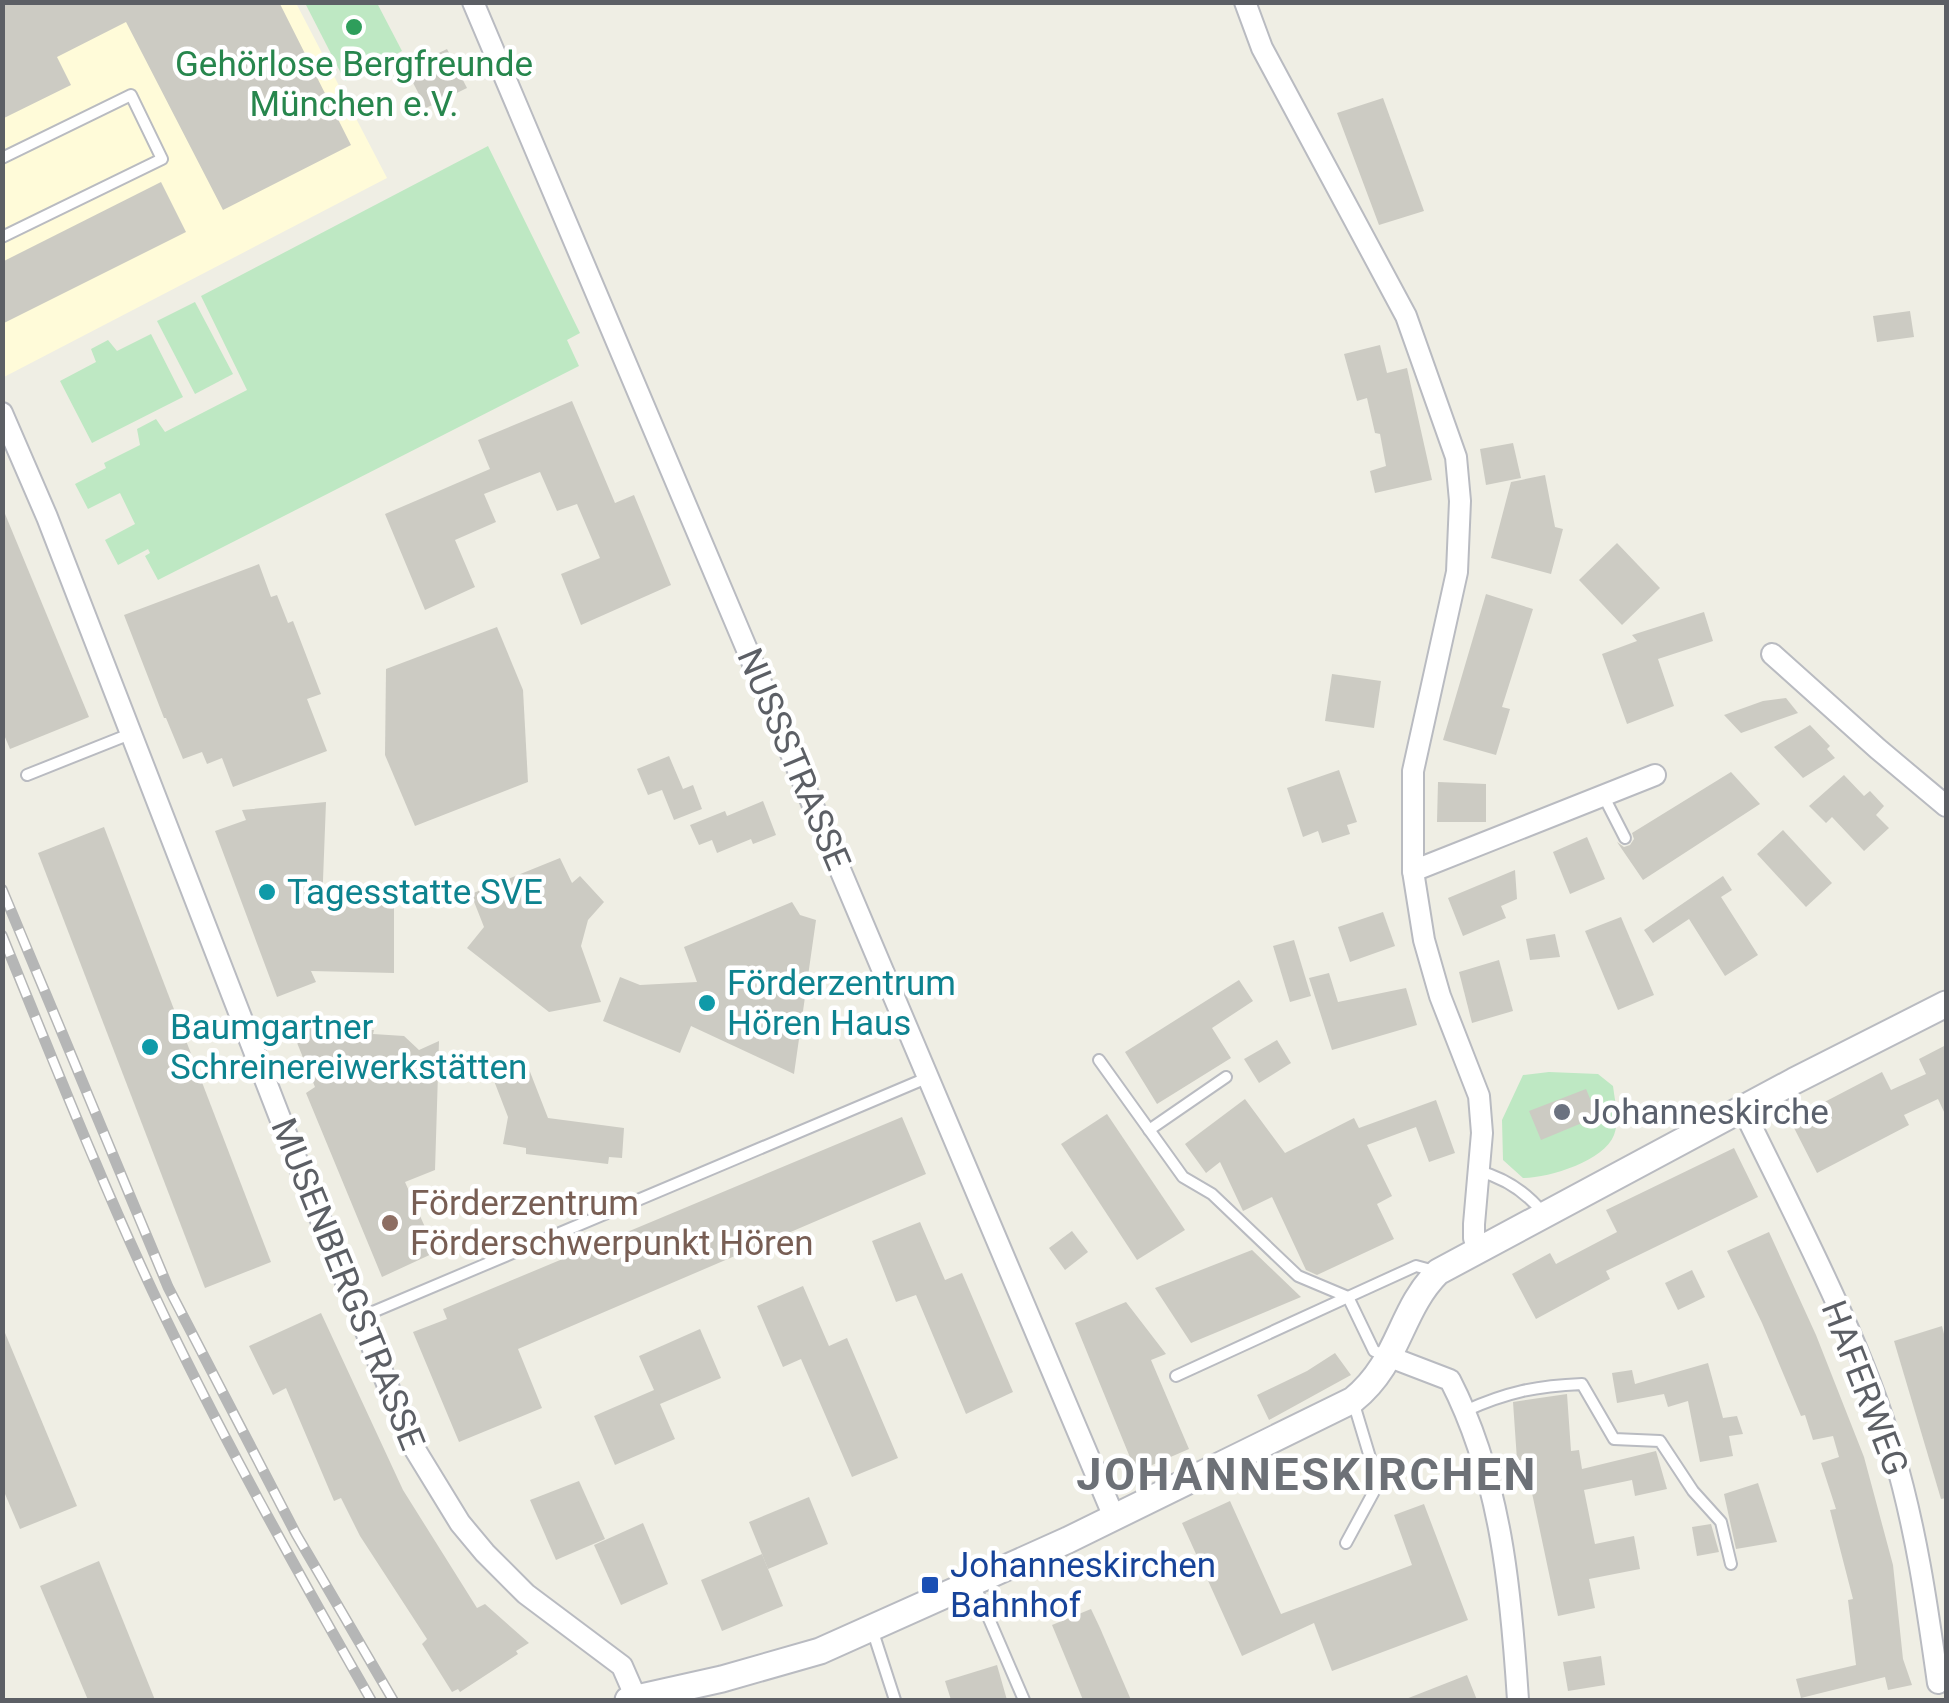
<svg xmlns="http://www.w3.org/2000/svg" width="1949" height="1703" viewBox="0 0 1949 1703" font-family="Roboto,sans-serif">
	<rect width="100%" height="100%" fill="#efeee4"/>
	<!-- commercial -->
	<polygon fill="#fffbd9" points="2,3 296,3 387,178 4,377"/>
	<!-- green -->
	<g fill="#bee8c3">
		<polygon points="305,3 377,3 402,51 345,81"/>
		<polygon points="488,146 580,333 567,340 579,366 158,580 145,556 150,553 148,549 118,565 105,540 135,524 120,493 88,509 75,484 106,468 104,463 140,445 137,429 156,419 165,432 247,390 201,296"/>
		<polygon points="195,302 233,374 195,394 157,321"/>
		<polygon points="151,334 183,397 92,443 60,381 96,362 91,349 108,340 117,351"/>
		<path d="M1549 1072 1598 1074 1613 1086C1615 1103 1620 1119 1614 1135 1604 1161 1549 1178 1523 1178L1503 1160 1502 1120 1523 1075Z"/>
	</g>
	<!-- building -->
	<g fill="#cccbc3">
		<polygon points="2,2 279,2 351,145 223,210 126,22 57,57 71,85 2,119"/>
		<polygon points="447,49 467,88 426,108 406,69"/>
		<polygon points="1383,98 1424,211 1379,225 1337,113"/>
		<polygon points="161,182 186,232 2,324 2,262"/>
		<polygon points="1910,311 1914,337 1877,342 1873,316"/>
		<polygon points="1380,345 1387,373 1407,368 1432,480 1375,493 1370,471 1386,466 1380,434 1375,433 1367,398 1357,401 1344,354"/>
		<polygon points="572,401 615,503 634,495 671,585 581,625 561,574 600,558 577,504 557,511 540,472 484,494 496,522 455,540 475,587 425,610 385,514 490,469 478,440"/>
		<polygon points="1513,443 1521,478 1486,485 1480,449"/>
		<polygon points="1545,475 1555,527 1563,529 1551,574 1491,558 1511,482"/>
		<polygon points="3,509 89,717 10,749 2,730"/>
		<polygon points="1617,543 1660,588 1622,625 1579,580"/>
		<polygon points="259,564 271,597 277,595 288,623 293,621 321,694 307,699 327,751 233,787 222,758 207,764 202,752 183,759 166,718 164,718 124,615"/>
		<polygon points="1486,594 1533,609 1502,707 1510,709 1496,755 1443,740"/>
		<polygon points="1704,612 1713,641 1658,659 1674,706 1627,724 1602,654 1637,641 1632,635"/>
		<polygon points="497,627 523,690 528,782 415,826 385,755 386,669"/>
		<polygon points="1332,674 1381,681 1374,728 1325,721"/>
		<polygon points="1786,698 1798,713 1741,733 1724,715 1763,701"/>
		<polygon points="1810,725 1830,746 1827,749 1835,758 1803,778 1774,747"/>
		<polygon points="669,756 683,789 693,785 702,809 674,820 662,790 648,795 637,769"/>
		<polygon points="1339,770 1357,822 1347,825 1350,834 1322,843 1318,831 1303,837 1287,788"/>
		<polygon points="1731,772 1760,804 1643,880 1617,842 1624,847 1630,845 1634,839 1632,833"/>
		<polygon points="1844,775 1864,796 1870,791 1884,806 1876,815 1889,828 1864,851 1832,817 1826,823 1809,806"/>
		<polygon points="1438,782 1486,784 1486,822 1437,822"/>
		<polygon points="763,801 776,835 753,844 751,839 717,853 712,840 699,845 690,825 725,811 727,816"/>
		<polygon points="326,802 322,906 394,904 394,973 311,971 316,982 277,997 215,831 246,820 242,810"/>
		<polygon points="104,827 271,1262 205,1288 38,853"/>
		<polygon points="1783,830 1832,883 1806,907 1757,854"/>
		<polygon points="1587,837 1605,879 1570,894 1553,852"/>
		<polygon points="560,858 572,883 580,876 604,902 588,920 581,946 601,1002 549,1012 467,948 484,927 471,894"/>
		<polygon points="1515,870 1517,899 1501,906 1506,918 1463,936 1448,898"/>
		<polygon points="1723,876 1732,890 1721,897 1758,955 1725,976 1689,919 1653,943 1644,930"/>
		<polygon points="792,902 800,915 816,920 794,1074 691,1026 680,1053 603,1021 620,977 640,985 697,982 684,947"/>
		<polygon points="1383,912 1395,946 1350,962 1338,927"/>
		<polygon points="1621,917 1654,995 1618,1010 1585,931"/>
		<polygon points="1555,934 1560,957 1530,960 1526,939"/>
		<polygon points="1294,940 1311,996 1290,1002 1273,946"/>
		<polygon points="1499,960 1513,1011 1472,1023 1459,972"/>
		<polygon points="1329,973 1338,1002 1406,988 1417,1025 1332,1050 1309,978"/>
		<polygon points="1239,980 1253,1001 1212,1028 1231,1058 1157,1104 1125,1052"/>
		<polygon points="319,1026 320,1029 340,1026 342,1030 374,1030 373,1034 404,1036 419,1050 439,1041 435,1170 405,1182 436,1252 382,1277 306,1093 315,1087 293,1033"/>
		<polygon points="1277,1040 1291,1063 1259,1083 1244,1059"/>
		<polygon points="1946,1045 1946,1116 1938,1099 1904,1115 1909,1125 1817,1173 1790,1120 1882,1072 1891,1090 1926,1074 1919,1059"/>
		<polygon points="525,1059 548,1118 624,1128 622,1158 609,1157 608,1164 526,1154 526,1148 503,1144 508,1117 491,1073"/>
		<polygon points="1586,1089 1596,1113 1580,1119 1582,1123 1541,1140 1529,1111"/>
		<polygon points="1245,1099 1285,1153 1354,1118 1359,1128 1436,1100 1455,1153 1429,1162 1416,1127 1367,1145 1392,1196 1377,1204 1394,1239 1317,1275 1306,1270 1272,1197 1243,1211 1220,1162 1206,1173 1185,1144"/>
		<polygon points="1107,1114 1185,1230 1137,1260 1061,1144"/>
		<polygon points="902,1117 926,1174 518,1349 542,1408 459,1442 413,1332 447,1319 443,1309"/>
		<polygon points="1734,1148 1758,1197 1606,1271 1610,1279 1536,1319 1512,1274 1550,1253 1556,1264 1617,1232 1606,1210"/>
		<polygon points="920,1222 945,1280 962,1273 1013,1392 966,1414 916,1295 896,1302 872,1241"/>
		<polygon points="1072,1231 1088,1252 1065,1270 1049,1248"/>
		<polygon points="1769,1232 1816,1335 1864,1457 1893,1565 1903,1659 1912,1685 1888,1690 1885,1677 1801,1698 1796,1679 1856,1665 1848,1600 1853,1599 1830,1510 1836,1509 1821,1463 1839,1457 1833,1436 1813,1440 1805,1415 1801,1416 1762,1323 1727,1251"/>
		<polygon points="1252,1250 1301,1297 1191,1343 1155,1288"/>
		<polygon points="1692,1270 1705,1297 1678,1310 1665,1283"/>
		<polygon points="803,1286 829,1346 847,1338 898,1458 852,1477 801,1359 783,1367 757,1306"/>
		<polygon points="1126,1302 1166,1354 1151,1360 1189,1449 1136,1472 1075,1323"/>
		<polygon points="321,1313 403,1490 477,1608 485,1604 529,1643 516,1651 518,1654 460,1692 458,1689 452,1692 422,1644 427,1639 360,1536 341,1498 334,1501 286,1388 273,1395 249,1346"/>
		<polygon points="1942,1326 1946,1342 1946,1498 1941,1499 1894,1341"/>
		<polygon points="3,1328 77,1506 20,1529 2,1487"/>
		<polygon points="700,1329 721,1378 660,1404 675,1439 615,1465 594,1416 654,1390 639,1356"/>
		<polygon points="1335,1353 1351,1375 1269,1420 1257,1395 1307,1371"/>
		<polygon points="1708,1363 1723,1418 1737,1416 1743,1434 1729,1436 1733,1456 1700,1462 1688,1401 1668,1407 1664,1394 1617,1403 1612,1373 1632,1370 1635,1384"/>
		<polygon points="1567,1394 1571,1451 1579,1450 1582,1469 1656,1451 1667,1489 1635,1496 1632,1480 1584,1490 1595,1544 1634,1536 1640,1569 1589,1579 1595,1608 1558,1616 1525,1460 1517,1460 1513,1402"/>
		<polygon points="579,1481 605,1539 556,1560 530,1500"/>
		<polygon points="1758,1483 1777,1542 1736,1549 1724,1494"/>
		<polygon points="809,1497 828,1544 768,1569 749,1522"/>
		<polygon points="1230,1501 1281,1614 1412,1565 1394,1515 1424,1504 1468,1620 1332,1671 1314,1623 1242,1656 1182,1523"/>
		<polygon points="643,1523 668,1584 621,1605 594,1545"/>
		<polygon points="1711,1524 1719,1552 1697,1556 1692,1527"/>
		<polygon points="762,1554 783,1606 722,1631 701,1580"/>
		<polygon points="99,1561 155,1700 88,1700 40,1586"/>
		<polygon points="1091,1609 1100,1628 1131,1700 1083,1700 1052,1625"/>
		<polygon points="1601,1656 1605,1685 1568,1691 1563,1662"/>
		<polygon points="997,1665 1007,1700 951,1700 945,1681"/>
		<polygon points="1467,1675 1477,1700 1406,1700 1406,1699"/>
	</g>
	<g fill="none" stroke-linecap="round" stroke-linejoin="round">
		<!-- service casing -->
		<g stroke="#b9bbc1" stroke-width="14">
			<g id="service">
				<polyline points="2,158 131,95 162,159 2,237"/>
				<polyline points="27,775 130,734"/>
				<polyline points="1604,797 1625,838"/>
				<polyline points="1099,1060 1183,1177 1212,1194 1298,1276 1348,1297 1176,1376"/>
				<polyline points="1149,1130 1226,1077"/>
				<path d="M1479 1171C1504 1178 1527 1193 1543 1213"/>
				<polyline points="361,1317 929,1077"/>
				<polyline points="1389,1356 1374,1351 1348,1297 1416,1266 1438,1272"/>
				<path d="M1465 1411C1507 1392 1536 1386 1582 1384L1614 1439 1660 1441 1693 1491 1721 1522 1731 1564"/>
				<polyline points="1346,1543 1378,1484 1353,1401"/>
				<polyline points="974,1584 1024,1700"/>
				<polyline points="872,1629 895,1700"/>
			</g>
		</g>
		<!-- minor casing -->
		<g stroke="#b9bbc1" stroke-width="24">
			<g id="minor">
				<polyline points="473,2 1114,1517"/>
				<polyline points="1245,2 1262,48 1406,316 1456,457 1460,501 1457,572 1413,771 1413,871 1424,940 1440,996 1479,1096 1482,1133 1474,1224 1474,1238 1478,1250"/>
				<polyline points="2,413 47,517 287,1136 411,1443 460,1523 485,1553 526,1594 622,1666 636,1698"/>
				<polyline points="1772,654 1878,749 1946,806"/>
				<polyline points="1413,871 1655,775"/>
				<path d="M1743 1109C1795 1217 1860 1337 1893 1451 1916 1528 1927 1605 1938 1683"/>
				<path d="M1390 1357 1450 1380C1501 1479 1511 1591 1518 1700"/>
			</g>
		</g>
		<!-- tertiary casing -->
		<g stroke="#b9bbc1" stroke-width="29">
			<path id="tertiary" d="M628 1700 722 1679 820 1651 1068 1540 1353 1400C1400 1362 1399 1311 1438 1272L1794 1081 1946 1004"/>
		</g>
		<!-- service -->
		<use href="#service" stroke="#fff" stroke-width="10"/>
		<!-- minor -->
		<use href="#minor" stroke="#fff" stroke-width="20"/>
		<!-- tertiary -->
		<use href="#tertiary" stroke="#fff" stroke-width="25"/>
		<!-- rail casing -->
		<g stroke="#b5b6b6" stroke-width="11">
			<g id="rail">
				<polyline points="2,889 168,1287 296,1534 393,1700"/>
				<path d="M2 935C51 1055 98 1175 153 1292 219 1432 294 1566 371 1700"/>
			</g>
		</g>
		<!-- rail -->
		<use href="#rail" stroke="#fff" stroke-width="8" stroke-dasharray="22" stroke-linecap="butt"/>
	</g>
	<!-- markers -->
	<circle fill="#2e9e5b" stroke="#fff" stroke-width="4" cx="354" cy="27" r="10"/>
	<g fill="#0f9aa8" stroke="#fff" stroke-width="4">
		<circle cx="267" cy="892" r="10"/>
		<circle cx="707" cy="1003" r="10"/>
		<circle cx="150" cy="1047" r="10"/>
	</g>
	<circle fill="#6b7280" stroke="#fff" stroke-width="4" cx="1562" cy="1112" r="10"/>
	<circle fill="#8d6e63" stroke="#fff" stroke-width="4" cx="390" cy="1223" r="10"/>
	<rect fill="#1a4fb4" stroke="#fff" stroke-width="4" x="920" y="1575" width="20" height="20" rx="5"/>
	<g text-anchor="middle" stroke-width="9" stroke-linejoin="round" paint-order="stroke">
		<!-- leisure labels -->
		<g font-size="35" fill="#27864d" stroke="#fff">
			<text x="354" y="76">Gehörlose Bergfreunde<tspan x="354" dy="40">München e.V.</tspan></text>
		</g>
		<!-- street labels -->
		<g font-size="35" fill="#5c5f65" stroke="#fff">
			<text transform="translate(794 759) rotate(67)" y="12">NUSSSTRASSE</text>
			<text transform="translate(348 1284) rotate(68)" y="12">MUSENBERGSTRASSE</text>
			<text transform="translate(1865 1388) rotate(69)" y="12">HAFERWEG</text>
		</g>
		<!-- culture labels -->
		<g font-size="35" fill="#0d838f" stroke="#fff" text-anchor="start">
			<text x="287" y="904">Tagesstatte SVE</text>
			<text x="727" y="995">Förderzentrum<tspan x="727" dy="40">Hören Haus</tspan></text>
			<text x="170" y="1039">Baumgartner<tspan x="170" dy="40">Schreinereiwerkstätten</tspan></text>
		</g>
		<!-- worship labels -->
		<g font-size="35" fill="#5b616d" stroke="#fff" text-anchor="start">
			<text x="1582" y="1124">Johanneskirche</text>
		</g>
		<!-- education labels -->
		<g font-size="35" fill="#785e54" stroke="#fff" text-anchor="start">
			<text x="410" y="1215">Förderzentrum<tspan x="410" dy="40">Förderschwerpunkt Hören</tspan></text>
		</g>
		<!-- transit labels -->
		<g font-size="35" fill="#164399" stroke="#fff" text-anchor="start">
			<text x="950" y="1577">Johanneskirchen<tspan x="950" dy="40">Bahnhof</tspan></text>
		</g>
		<!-- district labels -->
		<g font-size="45" font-weight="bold" letter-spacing="2.5" fill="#6d7177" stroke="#fff">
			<text x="1307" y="1490">JOHANNESKIRCHEN</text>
		</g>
	</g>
	<!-- border -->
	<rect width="1949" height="1703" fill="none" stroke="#5c5f65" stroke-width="10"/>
</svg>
